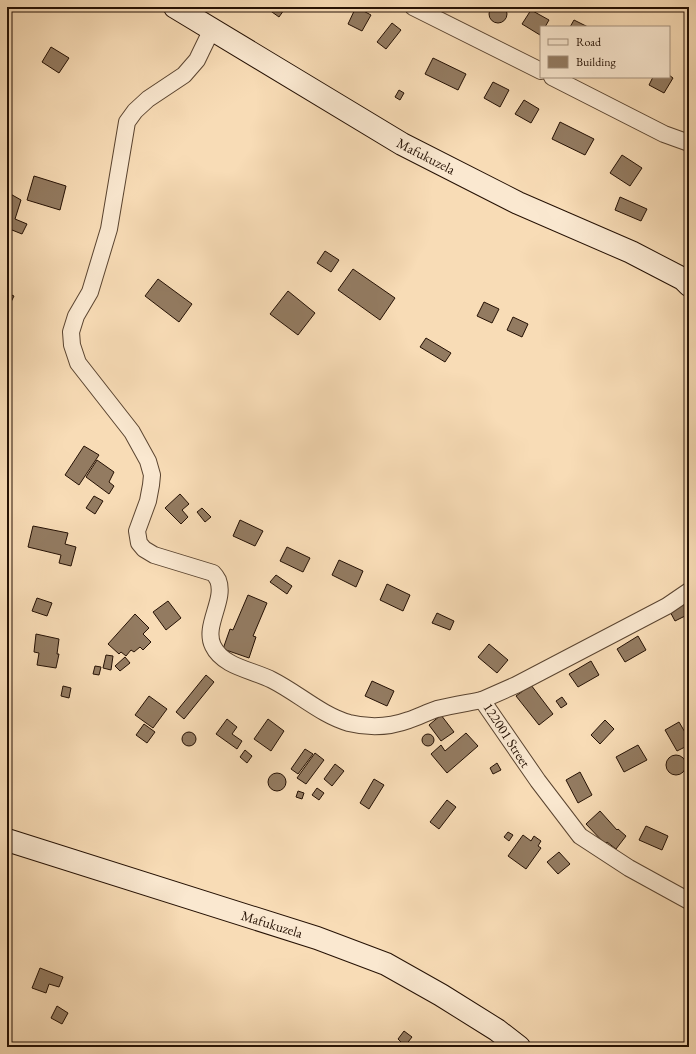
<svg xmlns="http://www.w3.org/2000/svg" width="696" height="1054" viewBox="0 0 696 1054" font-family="'EB Garamond',serif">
	<rect width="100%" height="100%" fill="#f8dcb6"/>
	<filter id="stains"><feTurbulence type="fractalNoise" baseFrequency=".005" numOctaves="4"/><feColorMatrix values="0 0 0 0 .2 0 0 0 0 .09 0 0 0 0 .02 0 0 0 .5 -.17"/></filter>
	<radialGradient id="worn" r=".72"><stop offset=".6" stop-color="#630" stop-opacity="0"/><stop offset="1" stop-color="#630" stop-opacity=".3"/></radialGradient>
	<!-- building -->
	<g fill="#937b61" stroke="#251104">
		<circle cx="498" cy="14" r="9"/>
		<polygon points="265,7 286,7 279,17"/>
		<polygon points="356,7 371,15 362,31 348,24"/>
		<polygon points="531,10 549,20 545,27 541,27 540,35 522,24"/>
		<polygon points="574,20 588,27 570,27"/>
		<polygon points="392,23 401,30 386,49 377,42"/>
		<polygon points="51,47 69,58 59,73 42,62"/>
		<polygon points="433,58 466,74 458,90 425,74"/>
		<polygon points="669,75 673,78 664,93 649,85 653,77 669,77"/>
		<polygon points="493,82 509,90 500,107 484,98"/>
		<polygon points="399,90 404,93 400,100 395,97"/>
		<polygon points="524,100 539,109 531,123 515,114"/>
		<polygon points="560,122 594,139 585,155 552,139"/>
		<polygon points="622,155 642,168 630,186 610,173"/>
		<polygon points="34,176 66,186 60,210 27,200"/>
		<polygon points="7,192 21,200 15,219 27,224 22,234 7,228"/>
		<polygon points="620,197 647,209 641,221 615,210"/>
		<polygon points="325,251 339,260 331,272 317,263"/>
		<polygon points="353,269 395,298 380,320 338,290"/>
		<polygon points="158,279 192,304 179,322 145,296"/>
		<polygon points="288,291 315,313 298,335 270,314"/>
		<polygon points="7,293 14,296 11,302 7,300"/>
		<polygon points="484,302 499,309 492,323 477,316"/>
		<polygon points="513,317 528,324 522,337 507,330"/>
		<polygon points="426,338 451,353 445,362 420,347"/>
		<polygon points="84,446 99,455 79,485 65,475"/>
		<polygon points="97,460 114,472 109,482 114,486 109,494 86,477"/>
		<polygon points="180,494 189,504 182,510 188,517 181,524 165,508"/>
		<polygon points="94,496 103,501 95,514 86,508"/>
		<polygon points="202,508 211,517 205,522 197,512"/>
		<polygon points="240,520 263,531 255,546 233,536"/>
		<polygon points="33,526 68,533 65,544 76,547 71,566 59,563 61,555 28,547"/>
		<polygon points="287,547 310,558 303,572 280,561"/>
		<polygon points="339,560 363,571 356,587 332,575"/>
		<polygon points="276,575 292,586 287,594 270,582"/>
		<polygon points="387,584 410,595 403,611 380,600"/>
		<polygon points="248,595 267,603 253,636 256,637 249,658 223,649 230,629 233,630"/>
		<polygon points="689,595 689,614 675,621 667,606"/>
		<polygon points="37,598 52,603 47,616 32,611"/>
		<polygon points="168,601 181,618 166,630 153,612"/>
		<polygon points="437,613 454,621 450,630 432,623"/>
		<polygon points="135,614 149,628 143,634 151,642 143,650 140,647 134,652 131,650 126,656 121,652 119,654 108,644"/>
		<polygon points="36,634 59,639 57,654 59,654 56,668 37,665 39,653 34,652"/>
		<polygon points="638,636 646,650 625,662 617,649"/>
		<polygon points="489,644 508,660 497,673 478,657"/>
		<polygon points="106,655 113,656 111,670 103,668"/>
		<polygon points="125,657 130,663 120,671 115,666"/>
		<polygon points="591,661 599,675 578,687 569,674"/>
		<polygon points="95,666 101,667 99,675 93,674"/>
		<polygon points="206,675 214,682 184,719 176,712"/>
		<polygon points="372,681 394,691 387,706 365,696"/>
		<polygon points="531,685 553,714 539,725 516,696"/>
		<polygon points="63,686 71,688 69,698 61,696"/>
		<polygon points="149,696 167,709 153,728 135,715"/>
		<polygon points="562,697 567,704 561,708 556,701"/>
		<polygon points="441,715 454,732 441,741 429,725"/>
		<polygon points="227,719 237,727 232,734 242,741 237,749 216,734"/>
		<polygon points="268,719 284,731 271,751 254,739"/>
		<polygon points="605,720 614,729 600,744 591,735"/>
		<polygon points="679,722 689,739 689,745 677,751 665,730"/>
		<polygon points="144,724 155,732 147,743 136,735"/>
		<circle cx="189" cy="739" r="7"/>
		<polygon points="466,733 478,746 447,773 431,754 441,745 445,751"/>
		<circle cx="428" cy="740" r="6"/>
		<polygon points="638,745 647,760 624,772 616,757"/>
		<polygon points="305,749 313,754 298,774 291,769"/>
		<polygon points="245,750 252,756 247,763 240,757"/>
		<polygon points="315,753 324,760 306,784 297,778"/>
		<circle cx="676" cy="765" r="10"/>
		<polygon points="497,763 501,770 493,774 490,768"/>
		<polygon points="335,764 344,771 332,786 324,779"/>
		<polygon points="580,772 592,795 578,803 566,780"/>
		<circle cx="277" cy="782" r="9"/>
		<polygon points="374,779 384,785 369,809 360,803"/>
		<polygon points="317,788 324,793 319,800 312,795"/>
		<polygon points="298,791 304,793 302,799 296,797"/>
		<polygon points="447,800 456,807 439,829 430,822"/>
		<polygon points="600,811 617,830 618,829 626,836 616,849 607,842 605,844 586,824"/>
		<polygon points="646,826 668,836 662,850 639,840"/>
		<polygon points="508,832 513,835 509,841 504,837"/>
		<polygon points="523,835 531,841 534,836 541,841 538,846 541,848 526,869 508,856"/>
		<polygon points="559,852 570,864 558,874 547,862"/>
		<polygon points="40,968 63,977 59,987 49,984 46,993 32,988"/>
		<polygon points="57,1006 68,1013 62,1024 51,1018"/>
		<polygon points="404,1031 412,1037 405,1046 398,1039"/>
	</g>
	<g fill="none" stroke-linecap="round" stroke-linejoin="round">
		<!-- minor casing -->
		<g stroke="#5a4430" stroke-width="18">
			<g id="minor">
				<polyline points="413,7 541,71"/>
				<path d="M212 29 197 60 184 75 148 99 135 111 127 122 109 229 90 292 76 316 71 332 72 345 78 363 132 432 148 461 152 475 151 485 148 501 137 531 139 543 144 549 154 555 213 573C215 575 217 578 218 580 226 600 203 626 213 646 223 667 253 670 272 680 298 693 321 715 349 723 369 728 390 727 409 720 418 717 428 712 437 709 452 705 467 703 482 700"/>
				<polyline points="552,77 664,134 689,143"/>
				<polyline points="689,591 667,606 516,685 482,700 538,781 580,836 629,868 689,901"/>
			</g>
		</g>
		<!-- secondary casing -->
		<g stroke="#251104" stroke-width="24">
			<g id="secondary">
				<polyline points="175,7 402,144 518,203 631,252 683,279 689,285"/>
				<polyline points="7,840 317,938 386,964 441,995 497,1030 519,1047"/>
			</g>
		</g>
		<!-- minor -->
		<use href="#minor" stroke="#fae8d0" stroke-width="16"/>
		<!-- secondary -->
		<use href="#secondary" stroke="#fae8d0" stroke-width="22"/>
	</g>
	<g text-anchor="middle" stroke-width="3" stroke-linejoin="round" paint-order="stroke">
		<!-- street labels -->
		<g font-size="14" fill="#251104" stroke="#fae8d0">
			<text transform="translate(426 156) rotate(27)" y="5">Mafukuzela</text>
			<text transform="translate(507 735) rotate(57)" y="5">122001 Street</text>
			<text transform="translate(272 924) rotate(17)" y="5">Mafukuzela</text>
		</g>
	</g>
	<!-- margin -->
	<rect width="696" height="1054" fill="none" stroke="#f8dcb6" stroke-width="24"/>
	<rect x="8" y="8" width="680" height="1038" fill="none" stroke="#251104" stroke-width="2"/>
	<rect x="12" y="12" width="672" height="1030" fill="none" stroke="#251104"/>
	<!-- legend -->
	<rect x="540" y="26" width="130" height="52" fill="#fae8d0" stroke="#a5927e"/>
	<rect x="548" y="39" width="20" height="6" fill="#fae8d0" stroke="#a5927e"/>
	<text x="576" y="46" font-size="12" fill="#251104">Road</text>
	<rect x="548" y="56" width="20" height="12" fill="#937b61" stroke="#a5927e"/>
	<text x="576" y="66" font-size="12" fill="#251104">Building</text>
	<rect width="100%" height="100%" filter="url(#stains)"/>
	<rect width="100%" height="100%" fill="url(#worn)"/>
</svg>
